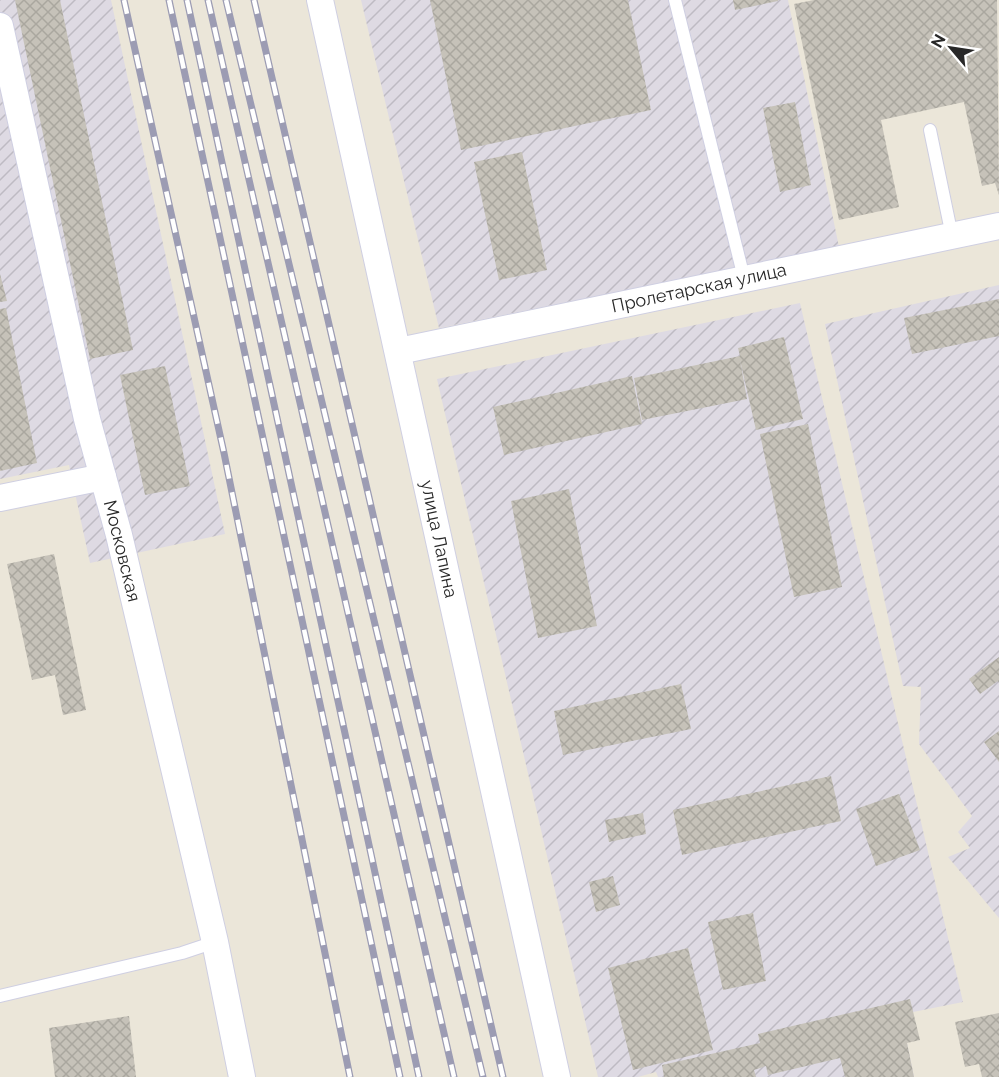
<svg xmlns="http://www.w3.org/2000/svg" width="999" height="1077" viewBox="0 0 999 1077" font-family="Raleway,sans-serif">
	<defs>
		<pattern id="industrial-furrows" width="10" height="10" patternUnits="userSpaceOnUse" patternTransform="scale(1.5)"><rect width="10" height="10" fill="#dedae3"/><path d="M-1 1l2-2M0 10L10 0M9 11l2-2" fill="none" stroke="#bebbc3"/></pattern>
		<pattern id="building-cross-hatch" width="8" height="8" patternUnits="userSpaceOnUse" patternTransform="scale(1.5)"><rect width="8" height="8" fill="#c6c2b9"/><path d="M0 0l8 8M0 8l8-8" fill="none" stroke="#aaa79f"/></pattern>
	</defs>
	<rect width="100%" height="100%" fill="#ebe6d9"/>
	<!-- industrial -->
	<g fill="url(#industrial-furrows)">
		<polygon points="0,0 111,0 225,534 90,563 69,465 0,479"/>
		<polygon points="361,0 788,0 839,247 439,328"/>
		<polygon points="999,285 999,918 948,857 970,848 958,832 972,816 919,744 921,687 903,686 825,324"/>
		<polygon points="800,303 963,1002 913,1012 907,1043 914,1077 658,1077 656,1072 638,1077 598,1077 437,379"/>
	</g>
	<!-- building -->
	<g fill="url(#building-cross-hatch)">
		<polygon points="15,0 60,0 133,350 90,359"/>
		<polygon points="430,0 628,0 651,110 461,150"/>
		<polygon points="733,0 778,0 778,1 735,10"/>
		<polygon points="814,0 997,0 999,195 995,183 982,186 964,102 881,120 899,207 839,220 794,4"/>
		<polygon points="795,102 811,185 780,192 763,108"/>
		<polygon points="522,152 547,270 499,280 474,162"/>
		<polygon points="0,274 7,301 0,302"/>
		<polygon points="999,299 999,336 912,354 904,318"/>
		<polygon points="6,308 37,463 0,471 0,309"/>
		<polygon points="784,337 803,419 756,430 740,360 747,399 642,420 634,378 740,356 738,348"/>
		<polygon points="165,366 190,486 145,495 120,375"/>
		<polygon points="632,376 642,424 504,455 493,407"/>
		<polygon points="808,424 842,587 794,597 760,434"/>
		<polygon points="569,489 597,626 538,638 511,501"/>
		<polygon points="54,554 86,710 63,715 55,675 32,680 7,564"/>
		<polygon points="999,657 999,683 998,681 980,694 969,679"/>
		<polygon points="681,684 691,729 563,755 554,711"/>
		<polygon points="999,731 999,762 984,742"/>
		<polygon points="831,776 841,821 682,855 673,810"/>
		<polygon points="899,794 920,850 876,866 856,809"/>
		<polygon points="643,813 646,834 609,842 605,820"/>
		<polygon points="613,876 620,905 596,912 589,882"/>
		<polygon points="753,913 766,981 723,990 708,922"/>
		<polygon points="688,948 713,1050 633,1070 608,968"/>
		<polygon points="910,999 920,1040 907,1043 914,1077 845,1077 840,1058 768,1075 766,1066 754,1070 756,1077 664,1077 662,1065 760,1043 758,1034"/>
		<polygon points="999,1013 999,1077 982,1077 979,1064 965,1067 955,1022"/>
		<polygon points="129,1016 136,1077 55,1077 49,1028"/>
	</g>
	<g fill="none" stroke-linecap="round" stroke-linejoin="round">
		<!-- service casing -->
		<g stroke="#cfcfe2" stroke-width="14">
			<g id="service">
				<polyline points="675,0 744,278"/>
				<polyline points="930,130 952,236"/>
				<polyline points="0,996 182,953 215,942"/>
			</g>
		</g>
		<!-- minor casing -->
		<g stroke="#cfcfe2" stroke-width="28">
			<g id="minor">
				<polyline points="320,0 557,1077"/>
				<polyline points="0,26 87,419 119,535 215,942 242,1077"/>
				<polyline points="399,351 999,226"/>
				<polyline points="0,498 103,477"/>
			</g>
		</g>
		<!-- service -->
		<use href="#service" stroke="#fff" stroke-width="12"/>
		<!-- minor -->
		<use href="#minor" stroke="#fff" stroke-width="26"/>
		<!-- rail casing -->
		<g stroke="#9c9cb3" stroke-width="7">
			<g id="rail">
				<polyline points="124,0 224,453 350,1077"/>
				<polyline points="169,0 400,1077"/>
				<polyline points="187,0 419,1077"/>
				<polyline points="208,0 454,1077"/>
				<polyline points="226,0 483,1077"/>
				<polyline points="254,0 503,1077"/>
			</g>
		</g>
		<!-- rail -->
		<use href="#rail" stroke="#fff" stroke-width="4.5" stroke-dasharray="14" stroke-linecap="butt"/>
	</g>
	<g text-anchor="middle" stroke-width="6" stroke-linejoin="round" paint-order="stroke">
		<!-- street labels -->
		<g font-size="18" fill="#282828" stroke="#fff">
			<text transform="translate(699 288) rotate(-12)" y="6">Пролетарская улица</text>
			<text transform="translate(439 539) rotate(78)" y="6">улица Лапина</text>
			<text transform="translate(122 551) rotate(76)" y="6">Московская</text>
		</g>
	</g>
	<!-- north arrow -->
	<g transform="translate(951 48) rotate(299)" stroke="#ffffff" stroke-width="4.5" paint-order="stroke">
	<path d="M0-4.5L10 22L0 15L-10 22Z" fill="#282828"/>
	<text y="-9" font-size="16" font-weight="bold" text-anchor="middle" fill="#282828">N</text>
	</g>
</svg>
